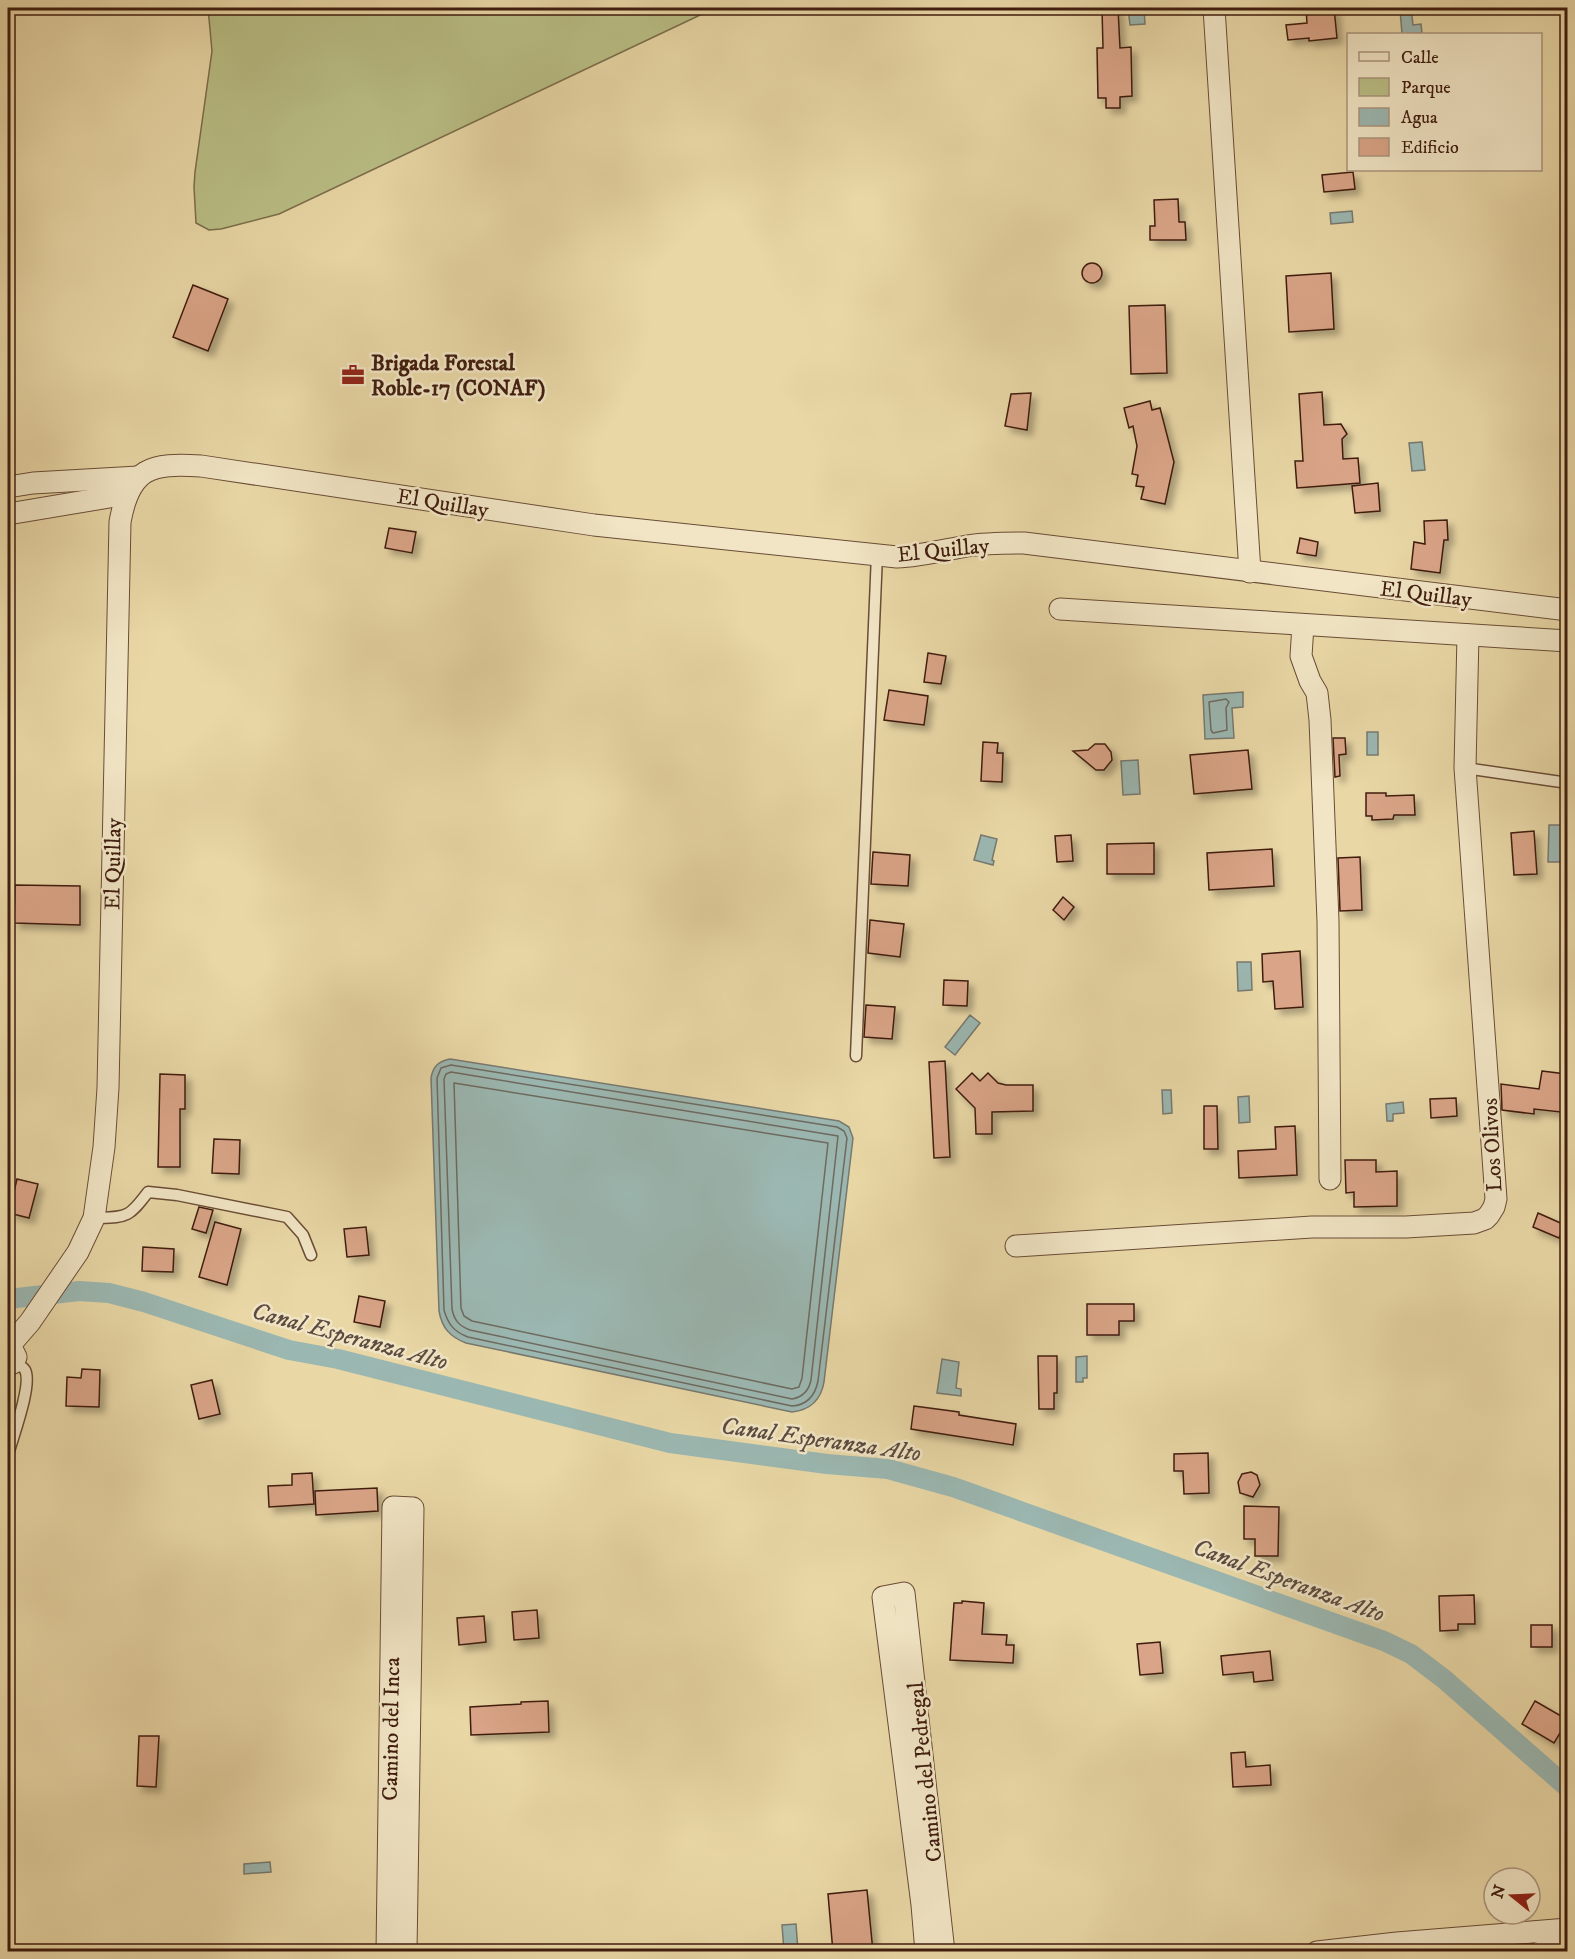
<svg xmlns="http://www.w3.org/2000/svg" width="1575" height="1959" viewBox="0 0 1575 1959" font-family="'IM FELL DW Pica',serif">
	<defs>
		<filter id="shadow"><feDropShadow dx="5.5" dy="5.5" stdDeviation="3" flood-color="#0004"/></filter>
	</defs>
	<rect width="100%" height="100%" fill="#e9d7a6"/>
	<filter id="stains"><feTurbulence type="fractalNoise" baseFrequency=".00333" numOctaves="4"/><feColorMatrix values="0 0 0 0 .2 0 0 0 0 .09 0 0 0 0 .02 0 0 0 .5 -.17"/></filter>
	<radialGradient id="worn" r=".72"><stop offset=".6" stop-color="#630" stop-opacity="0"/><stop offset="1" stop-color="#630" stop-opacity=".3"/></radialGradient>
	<!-- green -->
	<polygon fill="#b9be85" stroke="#7c6e4a" stroke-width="1.5" points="208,8 715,8 279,214 221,229 209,230 196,223 194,187 195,172 212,51"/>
	<!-- water -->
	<g fill="#9bb7b1" stroke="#777970" stroke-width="1.5">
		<polygon points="1128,8 1144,8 1145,24 1130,25"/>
		<polygon points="1411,8 1413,25 1421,24 1422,33 1402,34 1400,9"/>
		<polygon points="1352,211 1353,222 1331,224 1330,213"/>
		<polygon points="1422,442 1425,470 1412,471 1409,443"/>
		<polygon points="1243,692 1243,707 1232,708 1234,738 1205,739 1203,695"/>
		<rect x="1367" y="732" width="11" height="23"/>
		<polygon points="1138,760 1140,794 1123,795 1121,761"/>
		<polygon points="1549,825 1567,825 1567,862 1548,862"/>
		<polygon points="981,835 997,839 992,860 994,861 993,865 974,860"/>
		<polygon points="1237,962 1251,962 1252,990 1238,991"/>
		<polygon points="970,1015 980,1023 955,1055 945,1047"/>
		<path d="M450 1059 839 1121 849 1127 853 1138 824 1382C821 1400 810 1410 792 1412L466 1343C450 1337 442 1328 439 1311L431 1078C433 1066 439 1061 450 1059Z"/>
		<polygon points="1162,1090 1171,1090 1172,1113 1163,1114"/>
		<polygon points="1249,1096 1250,1122 1239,1123 1238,1097"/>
		<polygon points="1403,1102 1404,1113 1393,1114 1393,1121 1387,1121 1386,1104"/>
		<polygon points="1087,1356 1087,1378 1083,1378 1083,1382 1076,1382 1076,1357"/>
		<polygon points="942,1359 959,1362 956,1388 961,1389 961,1396 937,1393"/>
		<polygon points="270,1862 271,1872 244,1874 244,1864"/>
		<polygon points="796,1924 798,1951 784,1951 782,1925"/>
	</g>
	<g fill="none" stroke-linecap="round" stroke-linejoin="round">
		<!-- shore -->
		<g stroke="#6e6a60" stroke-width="1.5">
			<polygon points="1226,699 1229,702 1226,708 1227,730 1213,733 1211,730 1209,702"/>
			<path d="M451 1065 837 1127 844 1131 847 1138 818 1381C815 1396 807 1405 792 1406L468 1337C454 1332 448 1324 444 1310L437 1078 441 1068Z"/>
			<path d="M451 1072 838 1136 811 1380C809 1390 803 1397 792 1399L470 1330C459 1326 454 1320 452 1309L444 1079 446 1074Z"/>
			<polygon points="454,1083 828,1143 802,1378 799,1387 792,1389 472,1321 464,1316 461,1308"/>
		</g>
		<!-- canal -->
		<polyline stroke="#9bb7b1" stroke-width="20" points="8,1299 79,1291 109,1293 144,1302 289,1350 338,1359 670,1443 827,1464 888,1469 953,1487 1384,1641 1411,1654 1444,1679 1568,1788"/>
	</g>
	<!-- building -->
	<g fill="#d9a487" stroke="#401d0f" stroke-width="1.5" filter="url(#shadow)">
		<polygon points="1102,8 1118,8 1120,48 1131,47 1132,96 1120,97 1120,108 1106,108 1106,98 1098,98 1097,48 1103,48"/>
		<polygon points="1306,8 1334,8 1337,38 1309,41 1309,38 1288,40 1286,25 1307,23"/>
		<polygon points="1353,172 1355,189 1324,192 1322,175"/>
		<polygon points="1178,199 1179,222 1185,222 1186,240 1150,240 1150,226 1155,226 1154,200"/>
		<circle cx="1092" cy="273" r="10"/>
		<polygon points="1331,273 1334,329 1289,332 1286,276"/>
		<polygon points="193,285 228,299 208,351 173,337"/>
		<polygon points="1165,305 1167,373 1131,374 1129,306"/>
		<polygon points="1322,392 1324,425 1341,424 1347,434 1342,439 1343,459 1358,458 1360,483 1297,488 1295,461 1303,461 1299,394"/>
		<polygon points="1031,393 1027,430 1005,426 1011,394"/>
		<polygon points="1150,401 1152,410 1160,408 1174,462 1165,504 1141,499 1144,487 1136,486 1138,475 1132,474 1137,446 1133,426 1129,428 1124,408"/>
		<polygon points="1378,483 1380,511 1355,513 1352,486"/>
		<polygon points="1447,520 1448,540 1444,540 1440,573 1411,569 1414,542 1425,544 1424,521"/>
		<polygon points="389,528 416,532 412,553 385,548"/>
		<polygon points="1300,538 1318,542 1316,556 1297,553"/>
		<polygon points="928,653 946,656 941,684 924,682"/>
		<polygon points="889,690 928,696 924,725 884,720"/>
		<polygon points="1333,738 1345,738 1346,754 1339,755 1340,776 1335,777"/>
		<polygon points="983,742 998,743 997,753 1003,753 1002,782 981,781"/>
		<polygon points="1095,744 1105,744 1111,752 1112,760 1104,770 1096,770 1073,751 1088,750"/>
		<polygon points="1248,750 1252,789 1194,794 1190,755"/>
		<polygon points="1366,793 1386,793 1386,796 1414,795 1415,815 1394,815 1393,819 1372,820 1372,816 1366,816"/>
		<polygon points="1534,831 1537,874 1514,875 1511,833"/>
		<polygon points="1071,835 1073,861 1057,862 1055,836"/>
		<polygon points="1154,843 1154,874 1107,874 1107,844"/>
		<polygon points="1272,849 1274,886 1209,890 1207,853"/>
		<polygon points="873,852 910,855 908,886 871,884"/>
		<polygon points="1360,857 1362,910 1340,911 1338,858"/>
		<polygon points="15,885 80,886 80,925 14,923"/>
		<polygon points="1063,897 1074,907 1064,920 1053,910"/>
		<polygon points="870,920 904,924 900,957 868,953"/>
		<polygon points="1300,951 1303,1007 1275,1009 1273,981 1263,982 1262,954"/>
		<polygon points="944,980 968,981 967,1006 943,1005"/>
		<polygon points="866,1005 895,1007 892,1039 864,1037"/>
		<polygon points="945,1061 950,1157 934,1158 929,1062"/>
		<polygon points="1542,1071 1566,1074 1561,1112 1534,1109 1534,1114 1502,1110 1501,1084 1539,1089"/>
		<polygon points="972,1073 980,1081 988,1073 998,1083 1006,1085 1033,1085 1033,1111 992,1112 992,1134 976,1134 975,1108 956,1089"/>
		<polygon points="160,1074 185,1075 185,1109 180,1109 180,1167 158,1167"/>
		<polygon points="1456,1098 1457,1116 1431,1118 1430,1099"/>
		<polygon points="1204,1106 1217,1106 1218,1149 1204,1149"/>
		<polygon points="1295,1126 1297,1175 1239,1178 1238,1151 1276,1149 1275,1127"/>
		<polygon points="214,1139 240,1140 239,1174 212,1173"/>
		<polygon points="1345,1160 1376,1160 1376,1172 1397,1171 1397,1206 1354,1207 1354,1192 1346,1193"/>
		<polygon points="17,1179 38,1184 29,1218 9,1213"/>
		<polygon points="199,1207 213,1210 206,1233 192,1229"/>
		<polygon points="1538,1213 1565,1225 1559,1238 1533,1227"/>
		<polygon points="215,1222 241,1229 227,1285 199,1277"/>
		<polygon points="366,1227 369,1255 347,1257 344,1229"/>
		<polygon points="143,1247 174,1249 173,1272 142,1271"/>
		<polygon points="359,1296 385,1301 380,1327 354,1322"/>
		<polygon points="1087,1304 1134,1304 1134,1321 1119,1321 1119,1335 1087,1335"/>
		<polygon points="1038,1356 1057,1356 1057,1393 1054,1393 1054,1409 1039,1409"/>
		<polygon points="82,1369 100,1370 99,1407 66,1406 67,1377 81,1378"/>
		<polygon points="212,1380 220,1414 199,1419 191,1385"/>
		<polygon points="914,1406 959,1412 959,1415 1016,1424 1013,1445 911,1429"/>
		<polygon points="1208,1453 1209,1493 1184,1494 1183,1471 1174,1471 1174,1454"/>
		<polygon points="1251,1472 1257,1475 1260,1485 1253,1497 1240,1493 1238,1482 1242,1474"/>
		<polygon points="312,1473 314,1504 269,1507 268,1486 292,1485 292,1474"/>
		<polygon points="377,1488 378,1511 316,1515 315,1491"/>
		<polygon points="1244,1506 1279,1507 1278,1556 1255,1556 1255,1539 1244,1539"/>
		<polygon points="1474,1595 1475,1624 1458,1624 1458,1630 1440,1631 1439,1596"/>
		<polygon points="962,1601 984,1603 982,1634 1007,1635 1006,1645 1014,1645 1013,1663 950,1660 954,1603 962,1603"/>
		<polygon points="537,1610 539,1638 514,1640 512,1612"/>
		<polygon points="484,1616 486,1642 459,1645 457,1618"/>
		<rect x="1531" y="1625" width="21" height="22"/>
		<polygon points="1160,1642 1163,1673 1140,1675 1137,1644"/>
		<polygon points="1270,1651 1273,1680 1254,1682 1253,1672 1223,1675 1221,1656"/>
		<polygon points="548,1701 549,1732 471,1735 470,1707 521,1704 521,1702"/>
		<polygon points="1535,1701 1568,1720 1554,1743 1522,1724"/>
		<polygon points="139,1736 159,1736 156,1787 137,1786"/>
		<polygon points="1245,1752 1246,1767 1270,1765 1271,1785 1233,1787 1231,1753"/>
		<polygon points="867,1890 873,1952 833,1952 828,1894"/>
	</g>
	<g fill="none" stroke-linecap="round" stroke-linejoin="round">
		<!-- service casing -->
		<g stroke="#6a4c35" stroke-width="13">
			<g id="service">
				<polyline points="1465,768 1568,783"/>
				<polyline points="856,1056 877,554"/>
				<path d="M94 1218C126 1217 128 1219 148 1192L177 1195 287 1217 303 1235 311 1255"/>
				<path d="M8 1455C12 1439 33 1384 25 1370 23 1366 18 1365 13 1363L12 1365"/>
			</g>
		</g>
		<!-- minor casing -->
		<g stroke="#6a4c35" stroke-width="23">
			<g id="minor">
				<polyline points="1214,8 1250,572"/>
				<polyline points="8,487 33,483 138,477"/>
				<polyline points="8,514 127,494"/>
				<polyline points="1060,609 1568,641"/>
				<polyline points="1303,625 1301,656 1310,681 1317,693 1320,720 1328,921 1330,1179"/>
				<polyline points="1016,1246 1312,1227 1406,1227 1474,1223 1485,1219 1489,1215 1494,1207 1496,1199 1465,768 1468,635"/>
				<path d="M13 1363 16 1357 10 1345 30 1322 78 1252 94 1218 104 1147 108 1088 120 522C130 467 151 463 201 466L594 525 897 557C921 556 944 550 967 546 986 543 1005 543 1024 543L1568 610"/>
				<polyline points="387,1952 393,1507 413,1508 406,1952"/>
				<polyline points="926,1952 922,1905 883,1597 904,1593 944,1952"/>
				<polyline points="1317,1952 1397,1943 1568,1929"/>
				<polyline points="1540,1952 1568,1949"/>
			</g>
		</g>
		<!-- service -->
		<use href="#service" stroke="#f1e5c5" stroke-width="10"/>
		<!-- minor -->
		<use href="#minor" stroke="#f1e5c5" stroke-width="21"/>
	</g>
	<!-- icons -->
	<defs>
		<g id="office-bare" transform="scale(1.8)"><path d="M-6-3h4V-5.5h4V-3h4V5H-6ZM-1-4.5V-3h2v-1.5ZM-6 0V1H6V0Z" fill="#8f2418" stroke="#f1e5c5" stroke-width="2.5" paint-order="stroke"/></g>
	</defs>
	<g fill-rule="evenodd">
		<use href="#office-bare" x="353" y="375"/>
	</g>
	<g text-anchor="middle" stroke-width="5" stroke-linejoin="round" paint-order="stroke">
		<!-- poi labels -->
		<g font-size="22" font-weight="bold" fill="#401d0f" stroke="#f1e5c5" text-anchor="start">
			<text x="371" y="370">Brigada Forestal<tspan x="371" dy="25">Roble-17 (CONAF)</tspan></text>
		</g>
		<!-- street labels -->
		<g font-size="22" fill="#401d0f" stroke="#f1e5c5">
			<text transform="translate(443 502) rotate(9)" y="8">El Quillay</text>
			<text transform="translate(943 549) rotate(-6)" y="8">El Quillay</text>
			<text transform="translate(1426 593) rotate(7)" y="8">El Quillay</text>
			<text transform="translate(112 864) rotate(-89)" y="8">El Quillay</text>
			<text transform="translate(1491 1145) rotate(-93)" y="8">Los Olivos</text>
			<text transform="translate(390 1729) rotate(-89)" y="8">Camino del Inca</text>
			<text transform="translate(924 1772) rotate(-96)" y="8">Camino del Pedregal</text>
		</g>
		<!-- water labels -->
		<g font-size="24" font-style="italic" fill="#5b4b40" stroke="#f1e5c5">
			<text transform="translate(350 1336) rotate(15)" y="8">Canal Esperanza Alto</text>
			<text transform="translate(821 1439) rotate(8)" y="8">Canal Esperanza Alto</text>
			<text transform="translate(1289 1580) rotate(20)" y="8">Canal Esperanza Alto</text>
		</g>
	</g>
	<!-- margin -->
	<rect width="1575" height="1959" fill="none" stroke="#e9d7a6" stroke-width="30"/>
	<rect x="9" y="9" width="1557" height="1941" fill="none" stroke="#401d0f" stroke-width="3"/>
	<rect x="15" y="15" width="1545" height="1929" fill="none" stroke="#401d0f" stroke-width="1.5"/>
	<!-- legend -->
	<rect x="1347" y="33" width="195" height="138" fill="#f1e5c5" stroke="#aa957c" stroke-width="1.5"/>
	<rect x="1359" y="52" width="30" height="9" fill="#f1e5c5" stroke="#aa957c" stroke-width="1.5"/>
	<text x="1401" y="63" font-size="18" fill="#401d0f">Calle</text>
	<rect x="1359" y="78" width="30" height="18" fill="#b9be85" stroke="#aa957c" stroke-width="1.5"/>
	<text x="1401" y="93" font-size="18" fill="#401d0f">Parque</text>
	<rect x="1359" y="108" width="30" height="18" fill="#9bb7b1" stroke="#aa957c" stroke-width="1.5"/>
	<text x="1401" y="123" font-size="18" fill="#401d0f">Agua</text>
	<rect x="1359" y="138" width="30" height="18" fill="#d9a487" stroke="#aa957c" stroke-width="1.5"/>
	<text x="1401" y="153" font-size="18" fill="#401d0f">Edificio</text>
	<!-- north arrow -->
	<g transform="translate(1512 1896) rotate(288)"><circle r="28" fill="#f1e5c5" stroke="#aa957c" stroke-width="1.5"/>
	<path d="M0-4.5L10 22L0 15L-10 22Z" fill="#8f2418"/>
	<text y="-9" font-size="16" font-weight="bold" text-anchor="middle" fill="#401d0f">N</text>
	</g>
	<rect width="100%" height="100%" filter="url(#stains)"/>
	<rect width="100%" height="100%" fill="url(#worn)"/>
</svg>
